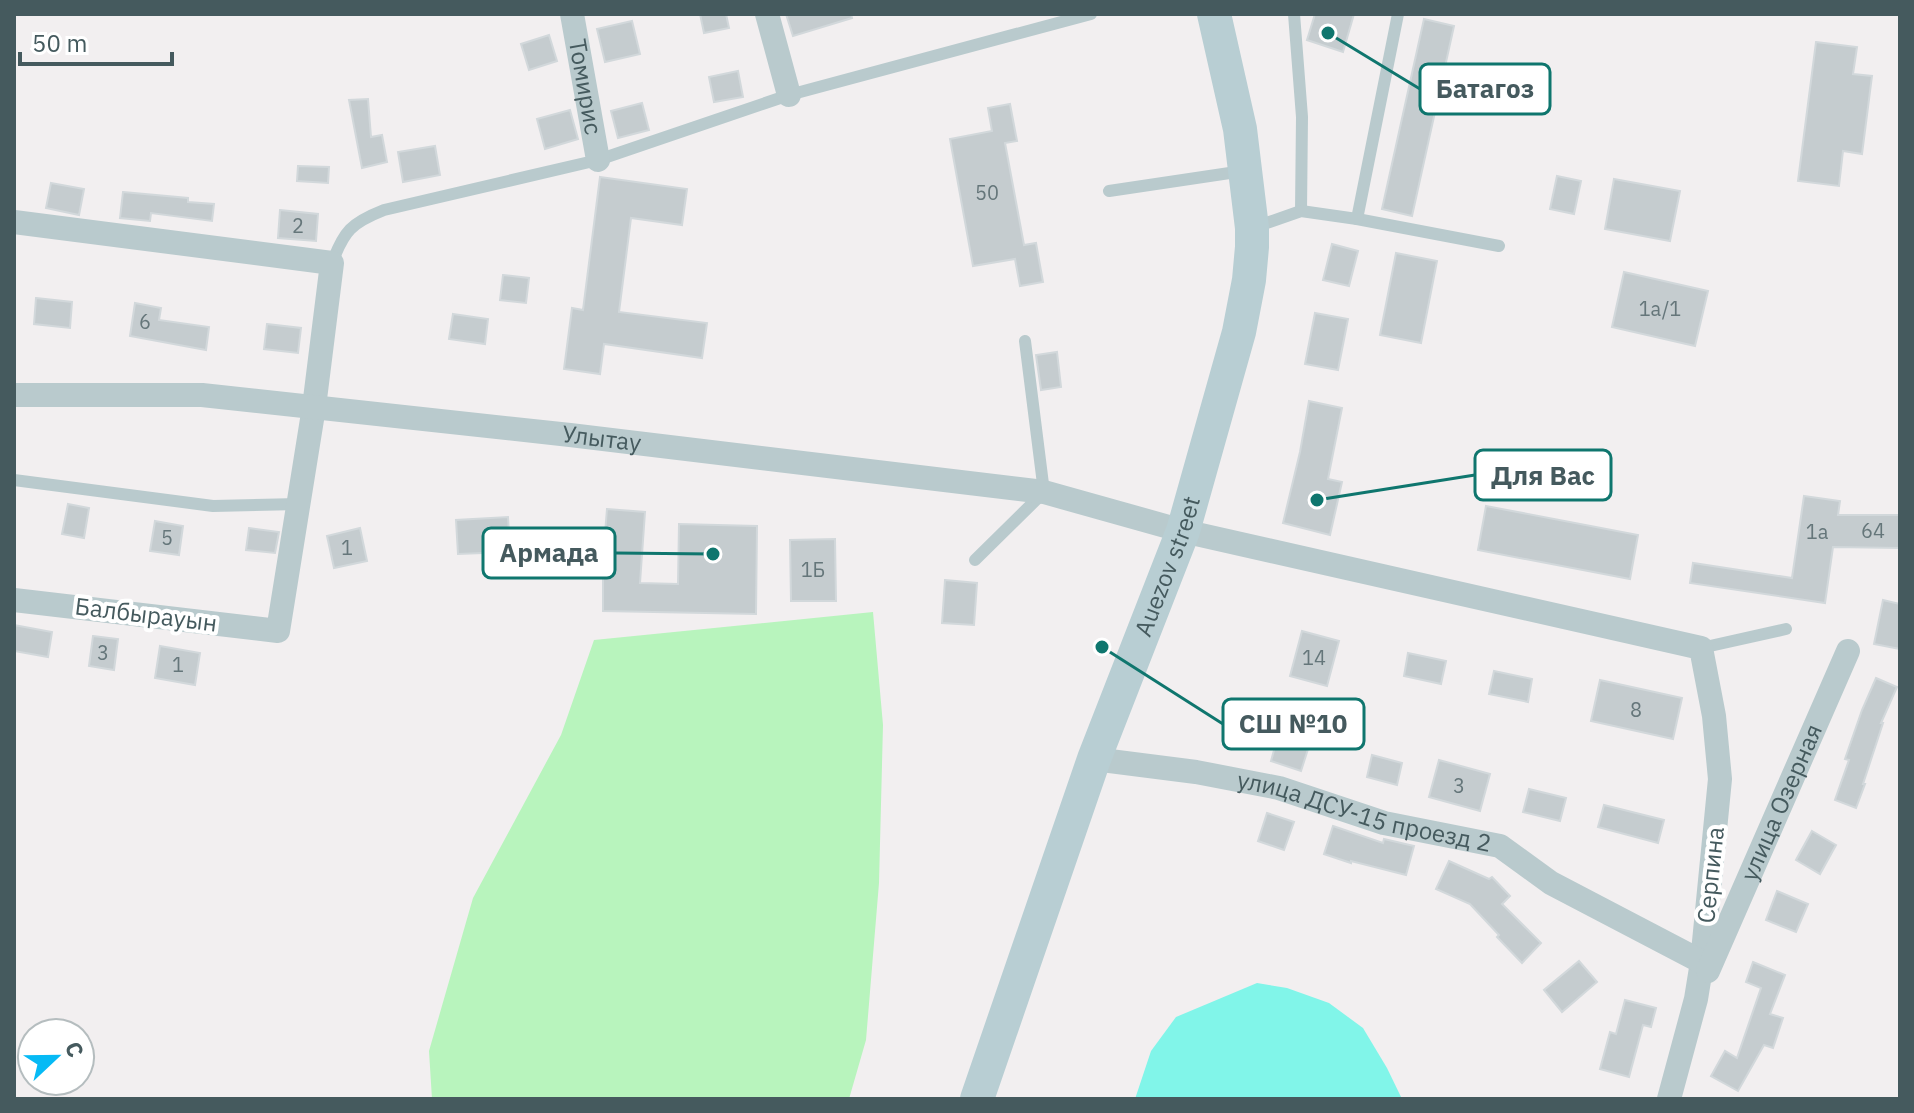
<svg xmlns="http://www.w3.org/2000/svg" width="1914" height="1113" viewBox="0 0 1914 1113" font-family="'IBM Plex Sans',sans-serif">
	<rect width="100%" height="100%" fill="#f2eff0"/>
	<!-- green -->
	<polygon fill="#b8f4bd" points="873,612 883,725 879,883 866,1040 849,1099 432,1099 429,1051 473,898 561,735 594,640"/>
	<!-- water -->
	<polygon fill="#81f5e9" points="1257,983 1287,988 1329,1003 1363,1028 1387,1068 1402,1099 1135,1099 1151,1051 1176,1017"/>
	<!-- building -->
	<g fill="#c5cccf" stroke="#d2d8db" stroke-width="2">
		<polygon points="700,14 726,14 729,28 704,33"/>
		<polygon points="786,14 851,14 852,18 793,36"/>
		<polygon points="1315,14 1354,14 1343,52 1307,40"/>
		<polygon points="1424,19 1454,26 1412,216 1382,209"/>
		<polygon points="632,21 640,54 605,62 597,29"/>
		<polygon points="549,35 557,61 529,70 521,44"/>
		<polygon points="1816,42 1857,47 1853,74 1872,76 1862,154 1843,151 1839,186 1798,181"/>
		<polygon points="738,71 743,97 714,102 709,77"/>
		<polygon points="368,99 371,137 382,135 387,162 362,168 349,100"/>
		<polygon points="642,103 649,130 618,138 611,111"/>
		<polygon points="1010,104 1017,141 1005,143 1024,245 1036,243 1043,282 1020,286 1015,259 973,266 950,139 992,131 988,108"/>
		<polygon points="570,110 578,139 545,149 537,119"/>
		<polygon points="435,146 440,175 403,182 398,152"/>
		<polygon points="298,166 329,167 328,183 297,181"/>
		<polygon points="1557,176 1581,181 1574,214 1550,209"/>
		<polygon points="600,177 687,189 682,225 631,218 619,312 707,323 702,358 604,344 600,374 564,369 572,308 583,310"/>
		<polygon points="1614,179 1680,191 1670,241 1605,229"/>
		<polygon points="51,183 84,189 79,215 46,208"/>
		<polygon points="123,192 188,198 188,202 214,204 212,221 151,213 150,221 120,218"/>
		<polygon points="280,210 318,214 316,241 278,238"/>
		<polygon points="1332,244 1358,251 1349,286 1323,280"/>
		<polygon points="1396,253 1437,261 1421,343 1380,335"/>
		<polygon points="1624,272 1708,291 1695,346 1612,327"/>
		<polygon points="503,275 529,278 526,303 500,300"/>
		<polygon points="36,298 72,302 70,328 34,324"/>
		<polygon points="135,303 161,308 159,320 209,327 206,350 130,336"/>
		<polygon points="1315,313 1348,319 1338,370 1305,364"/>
		<polygon points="453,314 488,319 485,344 449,339"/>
		<polygon points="267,324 301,328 298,353 264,349"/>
		<polygon points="1057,352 1061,387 1041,390 1036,355"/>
		<polygon points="1309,401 1342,408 1328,479 1342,482 1330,535 1283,523 1300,452"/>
		<polygon points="1804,496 1840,501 1838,515 1900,515 1900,548 1833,547 1825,603 1690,583 1693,563 1792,578"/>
		<polygon points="68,504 89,508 84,538 62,534"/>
		<polygon points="1486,506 1638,535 1630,579 1478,550"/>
		<polygon points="607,509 645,512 640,583 678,584 679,524 757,526 756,614 603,611 603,558"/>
		<polygon points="508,517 510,552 458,554 456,520"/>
		<polygon points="155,521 183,526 179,555 150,551"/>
		<polygon points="249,528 279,532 275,553 246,550"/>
		<polygon points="360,528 367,561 334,568 327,536"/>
		<polygon points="835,539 836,601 791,601 790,540"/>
		<polygon points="945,580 977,583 974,625 942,623"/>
		<polygon points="1883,600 1900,604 1900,649 1874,644"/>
		<polygon points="14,625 52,632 48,657 14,651"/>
		<polygon points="1302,631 1339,641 1327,686 1290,676"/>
		<polygon points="93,636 118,639 114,670 89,666"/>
		<polygon points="160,646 200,653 195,685 155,678"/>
		<polygon points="1408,653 1446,661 1441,684 1404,676"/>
		<polygon points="1494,671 1532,679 1528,702 1489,694"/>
		<polygon points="1876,678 1897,687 1881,723 1883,723 1863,784 1865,784 1856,808 1835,800 1849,760 1845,759 1862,710"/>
		<polygon points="1600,680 1682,698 1673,739 1591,721"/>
		<polygon points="1278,736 1309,746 1301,771 1271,761"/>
		<polygon points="1372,755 1402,763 1397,785 1367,777"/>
		<polygon points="1439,760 1490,774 1480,811 1429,797"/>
		<polygon points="1529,789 1566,798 1560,821 1523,812"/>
		<polygon points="1604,805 1664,820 1658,843 1598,827"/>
		<polygon points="1267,813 1294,822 1284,850 1258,841"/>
		<polygon points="1333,826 1383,843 1384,839 1414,846 1406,875 1351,861 1351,863 1324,854"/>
		<polygon points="1812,831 1836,845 1820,874 1796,860"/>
		<polygon points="1449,861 1489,879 1492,877 1510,896 1502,904 1541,943 1522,963 1497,937 1499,935 1470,904 1436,889"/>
		<polygon points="1777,891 1808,904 1796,932 1766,920"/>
		<polygon points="1579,961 1597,982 1562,1012 1544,990"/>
		<polygon points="1753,962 1785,975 1770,1014 1783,1018 1773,1048 1764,1045 1738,1091 1711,1076 1725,1051 1737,1058 1761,988 1746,982"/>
		<polygon points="1625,1000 1656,1008 1651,1027 1643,1025 1629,1077 1600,1069 1610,1032 1616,1034"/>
	</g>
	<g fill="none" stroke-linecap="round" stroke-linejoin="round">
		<!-- lane -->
		<g stroke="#b9cacd" stroke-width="12">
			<polyline points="1294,14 1302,117 1301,211"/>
			<polyline points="1109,191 1243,171"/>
			<polyline points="1357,219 1499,246"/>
			<polyline points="1255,227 1301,211 1357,219 1398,14"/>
			<path d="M332 263C344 231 351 223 384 210L598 160 789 95 1091 14"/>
			<polyline points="14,480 213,506 299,504"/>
			<polyline points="975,560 1044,492 1025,341"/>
			<polyline points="1701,648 1786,629"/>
		</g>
		<!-- street -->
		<g stroke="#b9cacd" stroke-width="24">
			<path id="s1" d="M572 14 598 160"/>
			<polyline points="767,14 789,95"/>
			<polyline points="14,222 332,263 314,407 278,631 14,600"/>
			<path id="s2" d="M14 395H202L570 435 1044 492 1183 531 1701 648 1714 716 1720 779 1702 962 1696 999 1669 1099"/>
			<path id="s3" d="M1094 759 1196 772 1279 788 1384 823 1500 846 1551 883 1702 962"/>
			<path id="s4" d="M1708 971 1848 651"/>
		</g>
		<!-- secondary -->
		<path stroke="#b8ced3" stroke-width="34" id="s5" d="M977 1099 1094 759 1183 531 1239 332 1249 280 1252 247V228L1240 129 1214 14"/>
	</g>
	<g text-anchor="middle" stroke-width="8" stroke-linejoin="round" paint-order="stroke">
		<!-- number labels -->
		<g font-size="20" fill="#65767a">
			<text x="987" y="200">50</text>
			<text x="298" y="233">2</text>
			<text x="1660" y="316">1а/1</text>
			<text x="145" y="329">6</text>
			<text x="1873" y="538">64</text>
			<text x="1817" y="539">1а</text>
			<text x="167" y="545">5</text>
			<text x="347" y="555">1</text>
			<text x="813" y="577">1Б</text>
			<text x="103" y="660">3</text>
			<text x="1314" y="665">14</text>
			<text x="178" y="672">1</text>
			<text x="1636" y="717">8</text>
			<text x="1459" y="793">3</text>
		</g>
		<!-- street labels -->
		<g font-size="24" fill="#455a5e" stroke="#fff">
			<text dy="8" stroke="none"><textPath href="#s1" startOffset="74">Томирис</textPath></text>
			<text dy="8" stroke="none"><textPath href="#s2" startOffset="590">Улытау</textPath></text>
			<text dy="8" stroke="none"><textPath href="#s5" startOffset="566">Auezov street</textPath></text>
			<text transform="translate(146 615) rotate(7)" y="8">Балбырауын</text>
			<text dy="8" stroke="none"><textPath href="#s4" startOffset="184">улица Озерная</textPath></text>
			<text dy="8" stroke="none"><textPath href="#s3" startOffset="276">улица ДСУ-15 проезд 2</textPath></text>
			<text transform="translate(1711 875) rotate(-84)" y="8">Серпина</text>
		</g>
	</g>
	<!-- callouts -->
	<path fill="none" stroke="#0f766e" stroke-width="3" d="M1328 33L1420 89M1317 500L1475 475M713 554L615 553M1102 647L1223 724"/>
	<g fill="#0f766e" stroke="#fff" stroke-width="3">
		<circle cx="1328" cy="33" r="8"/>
		<circle cx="1317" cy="500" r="8"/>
		<circle cx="713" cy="554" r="8"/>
		<circle cx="1102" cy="647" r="8"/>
	</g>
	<g fill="#fff" stroke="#0f766e" stroke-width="3">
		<rect x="1420" y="64" width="130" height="50" rx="8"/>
		<rect x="1475" y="450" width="136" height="50" rx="8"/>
		<rect x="483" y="528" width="132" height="50" rx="8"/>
		<rect x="1223" y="699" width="141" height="50" rx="8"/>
	</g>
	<g font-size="26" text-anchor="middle" font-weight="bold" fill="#455a5e">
		<text x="1485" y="98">Батагоз</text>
		<text x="1543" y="485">Для Вас</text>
		<text x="549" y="562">Армада</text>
		<text x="1293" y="733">СШ №10</text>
	</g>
	<!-- border -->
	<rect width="1914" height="1113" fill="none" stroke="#455a5e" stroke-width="32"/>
	<!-- north arrow -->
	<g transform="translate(56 1057) rotate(68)"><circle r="38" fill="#ffffff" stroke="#b5bdbf" stroke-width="2"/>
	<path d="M0-6L14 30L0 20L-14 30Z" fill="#06baf5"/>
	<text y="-12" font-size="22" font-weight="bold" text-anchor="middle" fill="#455a5e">С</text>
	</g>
	<!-- scale -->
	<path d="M20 52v12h152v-12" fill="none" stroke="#455a5e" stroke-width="4"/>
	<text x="32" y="52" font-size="24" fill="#455a5e" stroke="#ffffff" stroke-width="6" paint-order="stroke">50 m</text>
</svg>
